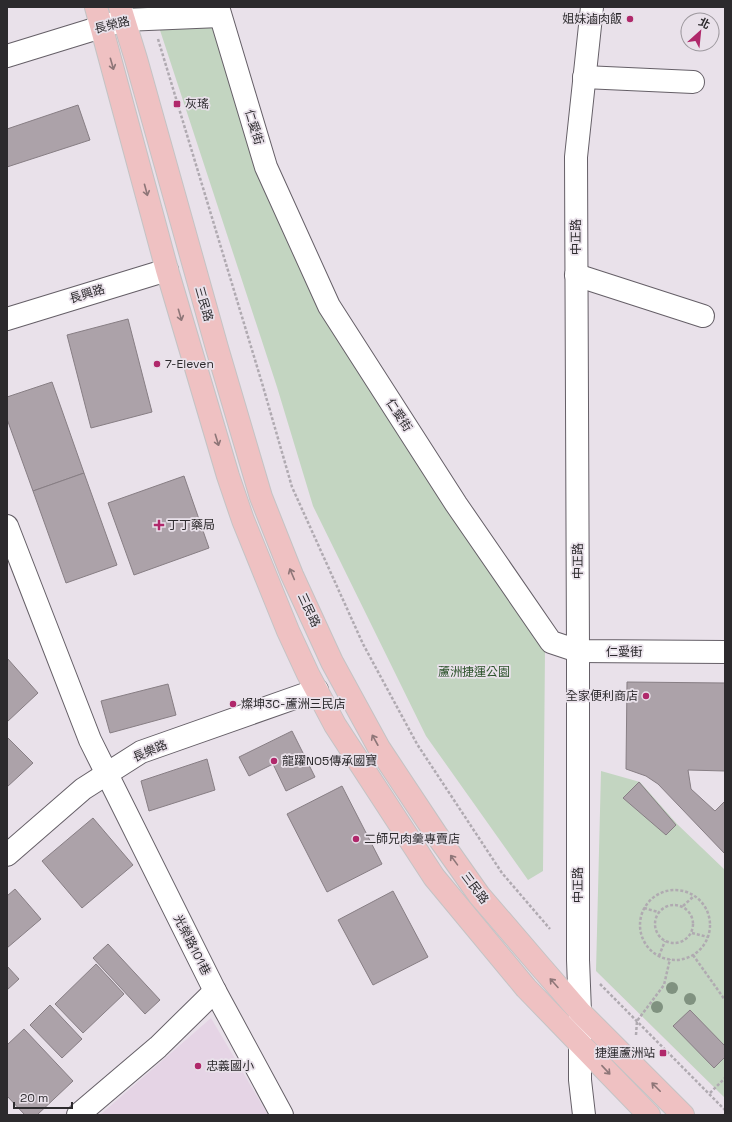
<svg xmlns="http://www.w3.org/2000/svg" width="732" height="1122" viewBox="0 0 732 1122" font-family="'Space Grotesk','Noto Sans TC',sans-serif">
	<rect width="100%" height="100%" fill="#e9e1ea"/>
	<!-- education -->
	<polygon fill="#e5d4e5" points="211,1018 268,1115 100,1115"/>
	<!-- green -->
	<g fill="#c3d5c1">
		<polygon points="220,16 320,305 489,562 545,651 543,871 528,880 426,736 313,506 277,387 156,18"/>
		<polygon points="601,771 640,782 677,824 725,870 725,1098 596,971"/>
	</g>
	<!-- building -->
	<g fill="#aca2a9" stroke="#877e84">
		<polygon points="78,105 90,140 7,167 7,129"/>
		<polygon points="128,319 152,412 91,428 67,335"/>
		<polygon points="52,382 84,473 33,491 7,419 7,397"/>
		<polygon points="84,473 117,565 66,583 33,491"/>
		<polygon points="184,476 209,548 134,575 108,503"/>
		<polygon points="7,658 38,693 7,722"/>
		<polygon points="627,682 725,683 725,771 688,770 691,789 715,811 725,801 725,854 658,784 646,776 626,769"/>
		<polygon points="168,684 176,715 110,733 101,701"/>
		<polygon points="292,731 315,777 286,791 273,764 249,776 239,757"/>
		<polygon points="7,737 33,763 7,787"/>
		<polygon points="207,759 215,790 149,811 141,781"/>
		<polygon points="639,782 676,825 666,835 623,798"/>
		<polygon points="342,786 382,864 327,892 287,814"/>
		<polygon points="93,818 133,865 82,908 42,861"/>
		<polygon points="15,889 41,919 7,948 7,896"/>
		<polygon points="393,891 428,957 373,985 338,920"/>
		<polygon points="108,944 160,1000 145,1014 93,958"/>
		<polygon points="96,964 124,994 83,1033 55,1004"/>
		<polygon points="7,966 19,979 7,990"/>
		<polygon points="50,1005 82,1039 62,1058 30,1025"/>
		<polygon points="690,1010 725,1046 725,1057 714,1068 673,1026"/>
		<polygon points="24,1029 73,1081 37,1115 25,1115 7,1096 7,1045"/>
	</g>
	<g fill="none" stroke-linecap="round" stroke-linejoin="round">
		<!-- minor casing -->
		<g stroke="#655f67" stroke-width="24">
			<g id="minor">
				<polyline points="218,7 266,167 329,306 456,504 551,642 578,651 725,652"/>
				<polyline points="7,56 124,20 220,16"/>
				<polyline points="584,77 693,82"/>
				<polyline points="576,275 703,316"/>
				<polyline points="7,319 167,270"/>
				<polyline points="7,526 90,740 215,991 282,1115"/>
				<polyline points="7,855 83,789 141,752 317,690"/>
				<polyline points="78,1115 158,1047 215,991"/>
				<polyline points="584,1115 580,1080 580,1012 578,960 578,651 576,157 592,7"/>
			</g>
		</g>
		<!-- major casing -->
		<g stroke="#c4c3c4" stroke-width="24">
			<g id="major">
				<polyline points="96,7 167,270 228,476 243,520 288,631 308,674 335,725 434,877 526,988 649,1115"/>
				<polyline points="120,7 136,59 217,348 261,497 292,575 332,662 379,748 436,834 479,895 540,966 580,1012 683,1115"/>
			</g>
		</g>
		<!-- path -->
		<g stroke="#b0aab1" stroke-width="2.5" stroke-dasharray="3 2" stroke-linecap="butt">
			<polyline points="158,39 262,383 292,487 363,644 417,744 502,873 550,929"/>
			<circle cx="675" cy="925" r="35"/>
			<circle cx="674" cy="924" r="19"/>
			<polyline points="683,906 694,896"/>
			<polyline points="644,908 658,912"/>
			<polyline points="692,933 708,937"/>
			<polyline points="693,955 725,1000"/>
			<polyline points="659,956 665,941"/>
			<polyline points="600,984 725,1110"/>
			<polyline points="636,1035 637,1021 664,985 670,959"/>
			<polyline points="710,1093 725,1078"/>
		</g>
		<!-- minor -->
		<use href="#minor" stroke="#fff" stroke-width="22"/>
		<!-- major -->
		<use href="#major" stroke="#efc1c2" stroke-width="22"/>
	</g>
	<!-- trees -->
	<g fill="#809280">
		<circle cx="672" cy="988" r="6"/>
		<circle cx="690" cy="999" r="6"/>
		<circle cx="657" cy="1007" r="6"/>
	</g>
	<!-- one-way arrows -->
	<defs><path id="oneway-shaft" d="M-6 0H5M1.5-3L5.5 0L1.5 3" fill="none" stroke-width="1.6" stroke-linecap="round" stroke-linejoin="round"/></defs>
	<g stroke="#8e7678">
		<use href="#oneway-shaft" transform="translate(112 64) rotate(74)"/>
		<use href="#oneway-shaft" transform="translate(146 190) rotate(75)"/>
		<use href="#oneway-shaft" transform="translate(180 315) rotate(74)"/>
		<use href="#oneway-shaft" transform="translate(217 440) rotate(73)"/>
		<use href="#oneway-shaft" transform="translate(292 574) rotate(-113)"/>
		<use href="#oneway-shaft" transform="translate(375 740) rotate(-119)"/>
		<use href="#oneway-shaft" transform="translate(454 860) rotate(-126)"/>
		<use href="#oneway-shaft" transform="translate(554 983) rotate(-132)"/>
		<use href="#oneway-shaft" transform="translate(606 1070) rotate(47)"/>
		<use href="#oneway-shaft" transform="translate(656 1087) rotate(-135)"/>
	</g>
	<!-- markers -->
	<g fill="#b0286b" stroke="#e9e1ea" stroke-width="1.5">
		<circle cx="630" cy="19" r="4"/>
		<rect x="173" y="100" width="8" height="8" rx="2"/>
		<circle cx="157" cy="364" r="4"/>
		<path d="M157 519h4v4h4v4h-4v4h-4v-4h-4v-4h4z"/>
		<circle cx="646" cy="696" r="4"/>
		<circle cx="233" cy="704" r="4"/>
		<circle cx="274" cy="761" r="4"/>
		<circle cx="356" cy="839" r="4"/>
		<rect x="659" y="1049" width="8" height="8" rx="2"/>
		<circle cx="198" cy="1066" r="4"/>
	</g>
	<g text-anchor="middle" stroke-width="3.5" stroke-linejoin="round" paint-order="stroke">
		<!-- poi labels -->
		<g font-size="12" fill="#2c2a2d" stroke="#e9e1ea" text-anchor="start">
			<text x="622" y="23" text-anchor="end">姐妹滷肉飯</text>
			<text x="185" y="108">灰瑤</text>
			<text x="165" y="368">7-Eleven</text>
			<text x="167" y="529">丁丁藥局</text>
			<text x="638" y="700" text-anchor="end">全家便利商店</text>
			<text x="241" y="708">燦坤3C-蘆洲三民店</text>
			<text x="282" y="765">龍躍NO5傳承國寶</text>
			<text x="364" y="843">二師兄肉羹專賣店</text>
			<text x="655" y="1057" text-anchor="end">捷運蘆洲站</text>
			<text x="206" y="1070">忠義國小</text>
		</g>
		<!-- street labels -->
		<g font-size="12" fill="#2c2a2d" stroke="#e9e1ea">
			<text transform="translate(112 25) rotate(-14)" y="4">長榮路</text>
			<text transform="translate(254 127) rotate(73)" y="4">仁愛街</text>
			<text transform="translate(576 237) rotate(-90)" y="4">中正路</text>
			<text transform="translate(87 294) rotate(-17)" y="4">長興路</text>
			<text transform="translate(204 304) rotate(74)" y="4">三民路</text>
			<text transform="translate(399 415) rotate(57)" y="4">仁愛街</text>
			<text transform="translate(578 561) rotate(-90)" y="4">中正路</text>
			<text transform="translate(309 610) rotate(65)" y="4">三民路</text>
			<text x="624" y="656">仁愛街</text>
			<text transform="translate(150 751) rotate(-23)" y="4">長樂路</text>
			<text transform="translate(578 885) rotate(-90)" y="4">中正路</text>
			<text transform="translate(475 888) rotate(53)" y="4">三民路</text>
			<text transform="translate(192 945) rotate(63)" y="4">光榮路101巷</text>
		</g>
		<!-- park labels -->
		<g font-size="12" fill="#2b522a" stroke="#e9e1ea">
			<text x="474" y="676">蘆洲捷運公園</text>
		</g>
	</g>
	<!-- border -->
	<rect width="732" height="1122" fill="none" stroke="#2c2a2d" stroke-width="16"/>
	<!-- north arrow -->
	<g transform="translate(700 32) rotate(27)"><circle r="19" fill="#e9e1ea" stroke="#9d989e"/>
	<path d="M0-3L7 15L0 10L-7 15Z" fill="#b0286b"/>
	<text y="-6" font-size="11" font-weight="bold" text-anchor="middle" fill="#2c2a2d">北</text>
	</g>
	<!-- scale -->
	<path d="M14 1102v6h58v-6" fill="none" stroke="#2c2a2d" stroke-width="2"/>
	<text x="20" y="1102" font-size="12" fill="#2c2a2d" stroke="#e9e1ea" stroke-width="3" paint-order="stroke">20 m</text>
</svg>
